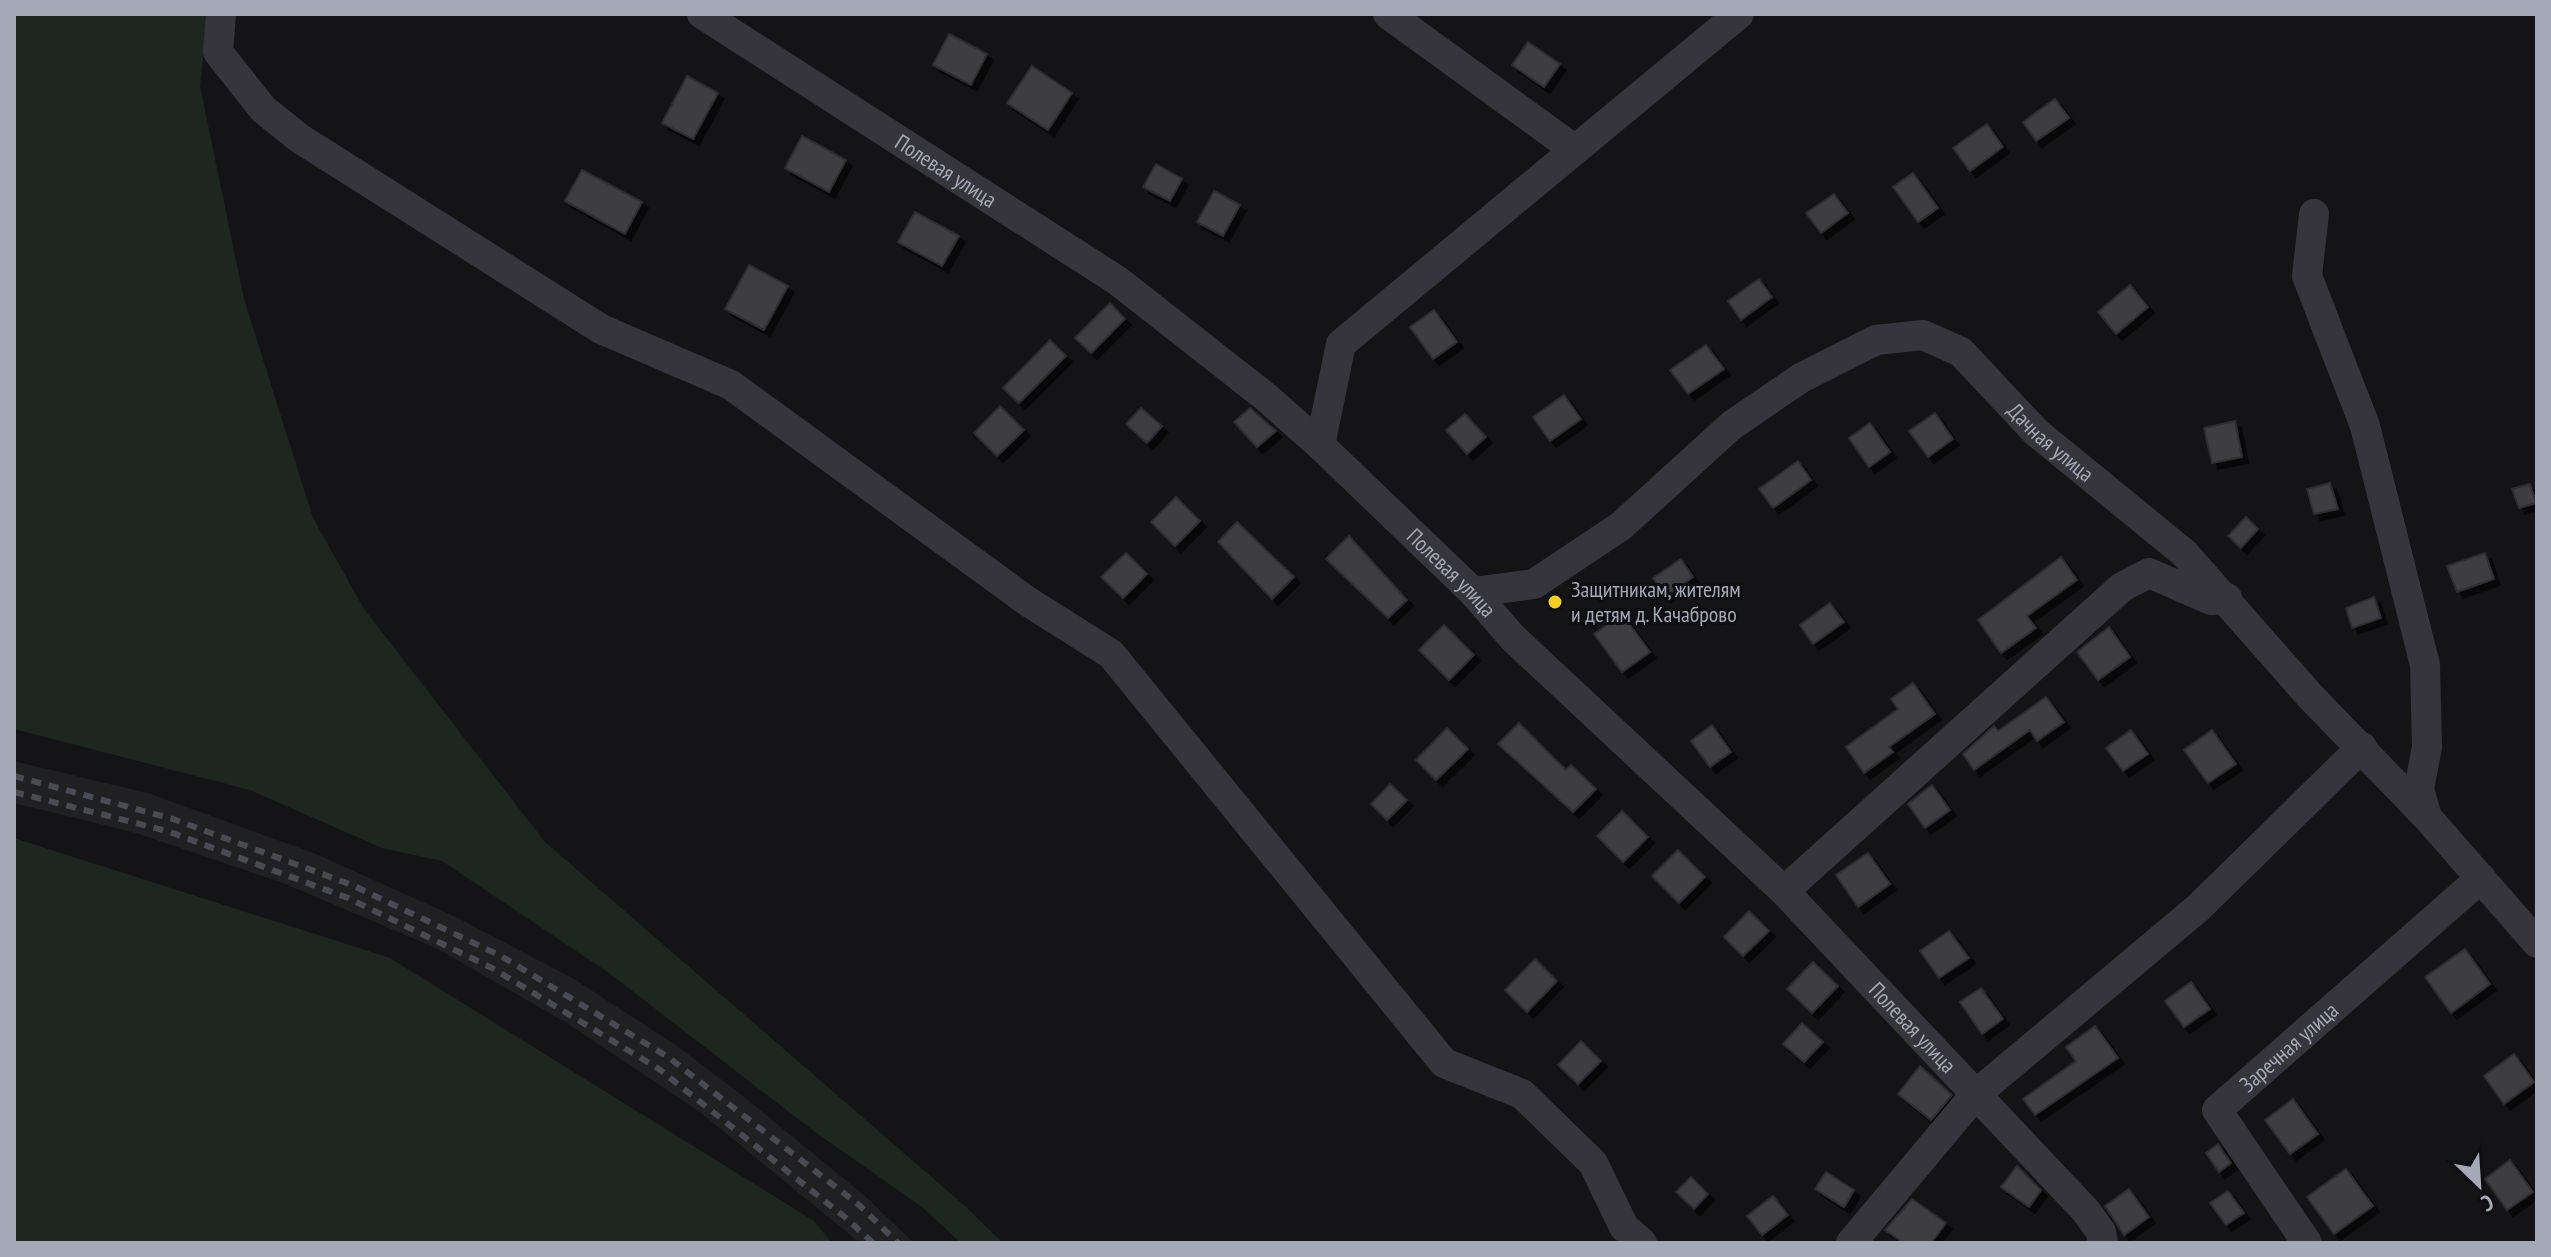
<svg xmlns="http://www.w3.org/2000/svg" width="2551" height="1257" viewBox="0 0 2551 1257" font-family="'PT Sans Narrow',sans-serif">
	<defs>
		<filter id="shadow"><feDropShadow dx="6" dy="6" stdDeviation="0" flood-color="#0009"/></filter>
	</defs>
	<rect width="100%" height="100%" fill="#141416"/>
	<!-- built -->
	<polygon fill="#202023" points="14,761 151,794 316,854 458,918 574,979 677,1046 743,1096 866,1197 914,1243 860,1243 700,1112 570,1025 438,949 283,883 136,833 14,803"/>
	<!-- green -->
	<g fill="#1e2620">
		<polygon points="14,14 208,14 200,86 244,299 313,518 364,609 545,842 965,1206 1003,1243 961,1243 922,1207 815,1132 609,973 442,861 382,848 250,790 14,729"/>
		<polygon points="14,838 390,958 814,1221 832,1243 14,1243"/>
	</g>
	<!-- building -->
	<g fill="#3e3e43" stroke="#2e2e32" stroke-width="2" filter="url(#shadow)">
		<polygon points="949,34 987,54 971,85 933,65"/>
		<polygon points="1528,42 1560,64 1544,87 1512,65"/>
		<polygon points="1032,66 1072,93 1048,130 1007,103"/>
		<polygon points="687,76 718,93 693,139 662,123"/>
		<polygon points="2055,99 2069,118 2036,141 2023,122"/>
		<polygon points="1987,124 2003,147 1970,171 1953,148"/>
		<polygon points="802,136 846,160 829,192 785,168"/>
		<polygon points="1156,164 1182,179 1170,201 1143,187"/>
		<polygon points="582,170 642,202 625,234 565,201"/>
		<polygon points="1913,173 1938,208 1918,222 1893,187"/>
		<polygon points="1214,191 1240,205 1223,236 1197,222"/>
		<polygon points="1834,194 1848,213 1821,233 1806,213"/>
		<polygon points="915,212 959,236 942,266 898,242"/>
		<polygon points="749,265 788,286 764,330 725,309"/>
		<polygon points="1759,279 1772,297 1741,320 1728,301"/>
		<polygon points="2130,285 2148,307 2116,334 2098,312"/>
		<polygon points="1110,303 1125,319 1091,353 1075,338"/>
		<polygon points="1434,310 1457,342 1433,359 1410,327"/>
		<polygon points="1050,340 1066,356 1019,403 1003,388"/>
		<polygon points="1706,345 1724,369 1688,394 1670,370"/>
		<polygon points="1564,395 1581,419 1550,441 1533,417"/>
		<polygon points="1000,406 1024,430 997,456 974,433"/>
		<polygon points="1141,408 1162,426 1147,443 1126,424"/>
		<polygon points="1250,408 1276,431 1257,447 1234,422"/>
		<polygon points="1935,413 1953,439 1928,457 1909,431"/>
		<polygon points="1465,414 1486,437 1467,454 1446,430"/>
		<polygon points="2235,421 2242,457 2212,463 2204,428"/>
		<polygon points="1870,423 1890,452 1869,467 1849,438"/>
		<polygon points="1798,461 1811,480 1773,508 1759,489"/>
		<polygon points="2330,483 2338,509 2314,514 2307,489"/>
		<polygon points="2530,484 2536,503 2519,508 2512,489"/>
		<polygon points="1176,497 1200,521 1175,546 1151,522"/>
		<polygon points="2246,517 2258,529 2241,548 2228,536"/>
		<polygon points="1237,522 1294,577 1272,599 1218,542"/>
		<polygon points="1349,536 1407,600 1388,618 1326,559"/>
		<polygon points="1126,553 1147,574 1123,598 1101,577"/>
		<polygon points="2485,553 2494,579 2457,592 2447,566"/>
		<polygon points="2061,557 2077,580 2027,616 2036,628 2001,653 1978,620"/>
		<polygon points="1681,559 1693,577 1666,596 1653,578"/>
		<polygon points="2374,597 2381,618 2352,628 2346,608"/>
		<polygon points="1830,603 1844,622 1813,644 1800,625"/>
		<polygon points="1622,614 1650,652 1622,672 1594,634"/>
		<polygon points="1444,625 1474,655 1449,680 1419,650"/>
		<polygon points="2109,627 2130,657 2098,680 2077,652"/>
		<polygon points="1913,683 1935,714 1889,747 1893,752 1864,773 1846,747 1898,709 1891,699"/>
		<polygon points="2046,697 2064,722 2037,741 2030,730 1974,770 1963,754 1994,726 1998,731"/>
		<polygon points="1519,723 1566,770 1571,765 1596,789 1573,812 1498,744"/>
		<polygon points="1712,725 1731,752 1710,767 1691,741"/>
		<polygon points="1447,728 1468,749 1436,780 1416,760"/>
		<polygon points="2131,730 2148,754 2123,771 2106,748"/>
		<polygon points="2212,730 2236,764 2208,783 2184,750"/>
		<polygon points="1390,784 1407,800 1387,820 1371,804"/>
		<polygon points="1932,785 1950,810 1925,828 1908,804"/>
		<polygon points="1622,811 1648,837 1623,862 1597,836"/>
		<polygon points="1678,850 1705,877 1679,903 1652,876"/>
		<polygon points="1868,853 1890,884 1858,907 1836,875"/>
		<polygon points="1749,911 1769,931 1743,956 1724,937"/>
		<polygon points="1949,931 1969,958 1939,978 1920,951"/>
		<polygon points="2465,949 2490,984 2451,1013 2425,977"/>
		<polygon points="1535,959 1557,981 1527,1012 1505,990"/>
		<polygon points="1813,962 1838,986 1812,1013 1787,989"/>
		<polygon points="2191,982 2210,1009 2184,1027 2165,1001"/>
		<polygon points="1981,988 2003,1019 1982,1034 1960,1002"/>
		<polygon points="1802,1023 1823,1042 1804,1062 1783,1044"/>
		<polygon points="2095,1026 2118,1058 2035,1115 2023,1099 2076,1061 2066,1047"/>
		<polygon points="1581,1041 1601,1061 1578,1084 1558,1065"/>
		<polygon points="2514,1054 2534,1082 2504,1104 2484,1076"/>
		<polygon points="1920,1066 1952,1095 1931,1120 1898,1094"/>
		<polygon points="2293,1099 2318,1134 2290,1154 2265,1120"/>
		<polygon points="2218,1144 2231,1163 2219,1172 2206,1153"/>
		<polygon points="2510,1160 2533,1192 2507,1210 2485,1179"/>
		<polygon points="2017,1166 2041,1190 2029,1207 2001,1187"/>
		<polygon points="2346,1169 2373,1206 2334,1234 2307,1197"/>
		<polygon points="1826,1172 1854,1190 1844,1207 1815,1189"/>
		<polygon points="1691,1177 1708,1194 1694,1209 1676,1192"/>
		<polygon points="2129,1189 2149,1217 2124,1235 2105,1206"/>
		<polygon points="2228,1191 2244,1213 2226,1225 2210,1203"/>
		<polygon points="1773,1196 1788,1215 1762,1235 1747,1216"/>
		<polygon points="1912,1199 1946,1223 1931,1243 1904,1243 1885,1230"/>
	</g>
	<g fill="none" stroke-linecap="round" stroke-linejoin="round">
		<!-- minor -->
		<g stroke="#35353b" stroke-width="30">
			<polyline points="221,14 218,52 263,109 299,138 601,329 731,385 1027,601 1111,654 1444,1063 1522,1094 1593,1163 1624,1227 1642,1243"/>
			<path id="s1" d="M702 14 1118 281 1267 398 1320 445 1473 592 1513 638 1784 891 2086 1211 2101 1232 2103 1243"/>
			<polyline points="1388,14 1575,150"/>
			<polyline points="2314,214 2307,276 2365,426 2425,665 2427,747 2419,789 2427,817"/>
			<polyline points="1320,445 1341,344 1739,14"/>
			<path id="s2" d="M1473 592 1534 584 1621 526 1732 425 1801 378 1876 340 1923 335 1961 352 2036 432 2184 553 2310 696 2427 817 2537 943"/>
			<polyline points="1784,891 2122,587 2149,573 2211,600 2227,598"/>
			<polyline points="1851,1243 1975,1095 2198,908 2362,747"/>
			<path id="s3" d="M2307 1243 2217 1110 2481 878"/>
		</g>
		<!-- rail -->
		<g stroke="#4a4b52" stroke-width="6" stroke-dasharray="10 8" stroke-linecap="butt">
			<polyline points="14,776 173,819 352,885 501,956 668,1057 859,1205 898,1243"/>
			<polyline points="14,792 167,831 348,898 492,968 659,1069 846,1218 873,1243"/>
		</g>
	</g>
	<!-- markers -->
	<circle fill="#f8cd29" stroke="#0f0f11" stroke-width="3" cx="1555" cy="602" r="8"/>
	<g text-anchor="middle" stroke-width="6" stroke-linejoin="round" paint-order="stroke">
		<!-- street labels -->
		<g font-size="22" fill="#a5a8b6" stroke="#0f0f11">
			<text dy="8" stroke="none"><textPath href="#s1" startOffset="290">Полевая улица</textPath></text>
			<text dy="8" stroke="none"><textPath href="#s2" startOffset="700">Дачная улица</textPath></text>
			<text dy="8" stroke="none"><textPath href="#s1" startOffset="938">Полевая улица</textPath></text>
			<text dy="8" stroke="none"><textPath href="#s1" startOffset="1586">Полевая улица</textPath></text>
			<text dy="8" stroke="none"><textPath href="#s3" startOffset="256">Заречная улица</textPath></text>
		</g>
		<!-- poi labels -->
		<g font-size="22" fill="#a5a8b6" stroke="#0f0f11" text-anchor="start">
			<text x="1571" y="597">Защитникам, жителям<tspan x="1571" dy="25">и детям д. Качаброво</tspan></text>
		</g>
	</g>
	<!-- border -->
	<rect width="2551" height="1257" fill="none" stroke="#a5a8b6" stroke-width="32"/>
	<!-- north arrow -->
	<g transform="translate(2479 1185) rotate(155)" stroke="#0f0f11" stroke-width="6" paint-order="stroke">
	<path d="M0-6L14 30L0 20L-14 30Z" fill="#a5a8b6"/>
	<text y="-12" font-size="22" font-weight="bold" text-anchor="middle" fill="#a5a8b6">С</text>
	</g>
</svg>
